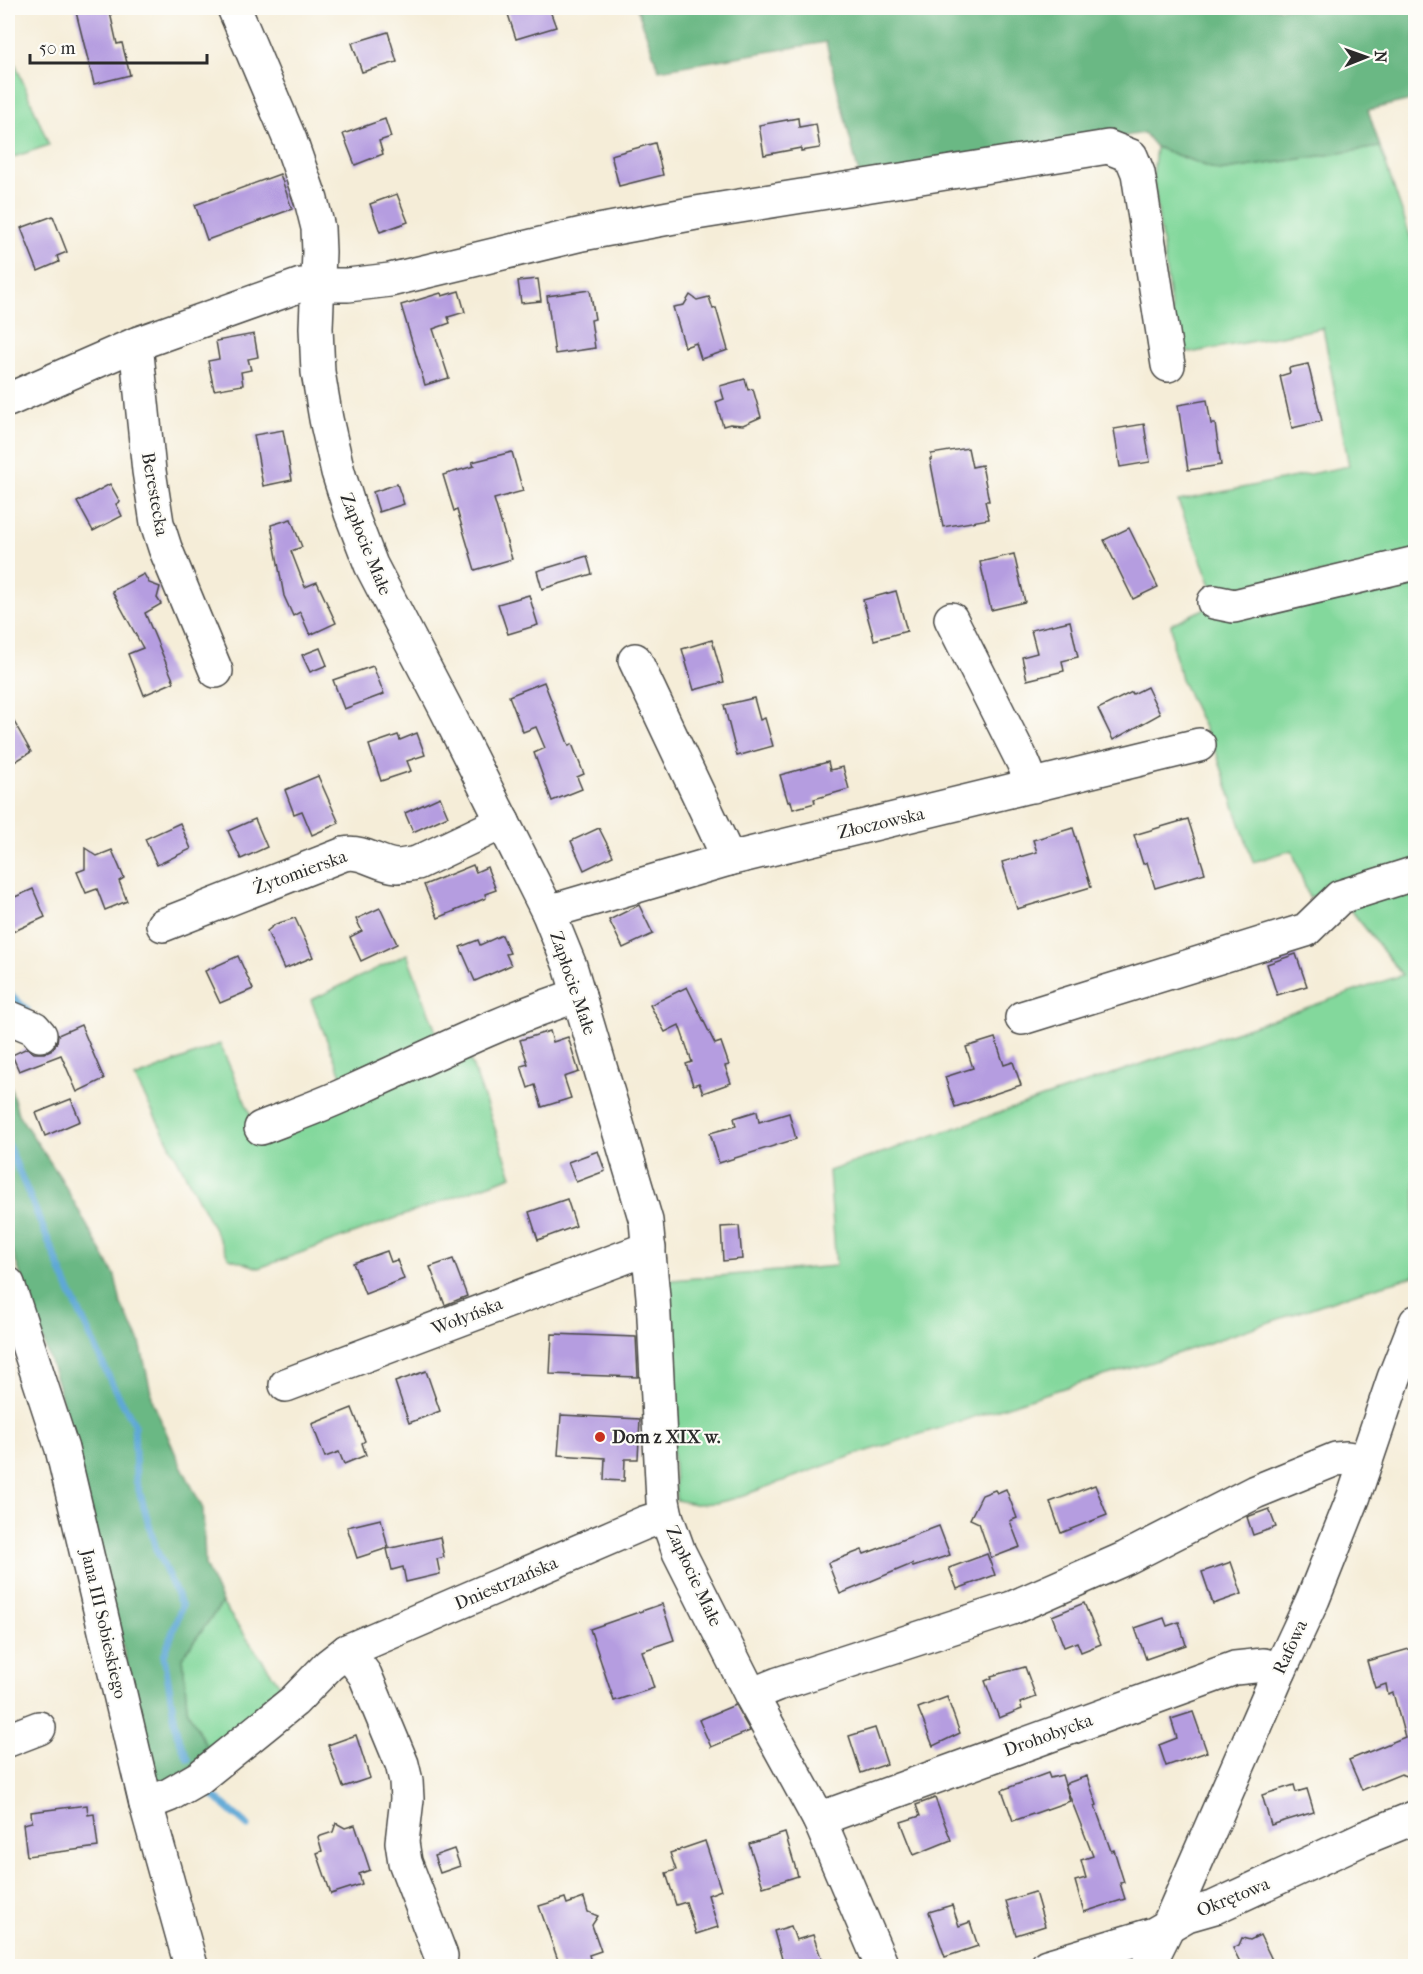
<svg xmlns="http://www.w3.org/2000/svg" width="1423" height="1974" viewBox="0 0 1423 1974" font-family="'IM FELL French Canon',serif">
	<rect width="100%" height="100%" fill="#fdfcf7"/>
	<filter id="ink" filterUnits="userSpaceOnUse"><feTurbulence type="fractalNoise" baseFrequency=".0167" numOctaves="2"/><feDisplacementMap in="SourceGraphic" scale="12" xChannelSelector="R" yChannelSelector="G"/><feConvolveMatrix kernelMatrix="1 2 1 2 8 2 1 2 1" color-interpolation-filters="sRGB"/></filter>
	<filter id="wash" filterUnits="userSpaceOnUse"><feTurbulence type="fractalNoise" baseFrequency=".008" numOctaves="4" result="noise"/><feDisplacementMap in="SourceGraphic" scale="24" xChannelSelector="R" yChannelSelector="G"/><feGaussianBlur stdDeviation="1.35" result="paint"/><feColorMatrix in="noise" values="0 0 0 0 0 0 0 0 0 0 0 0 0 0 0 0 0 1.4 0 .05"/><feComposite in="paint" operator="in"/></filter>
	<g filter="url(#wash)">
		<rect width="100%" height="100%" fill="#f5edd8"/>
		<!-- green -->
		<g fill="#83d89c" stroke="#578264" stroke-width="1.5">
			<polygon points="8,46 49,145 8,159"/>
			<polygon points="1156,147 1219,171 1380,147 1415,250 1415,556 1214,593 1178,501 1349,466 1323,328 1190,353 1176,343 1153,176"/>
			<polygon points="1416,574 1415,864 1309,898 1292,850 1253,862 1217,755 1181,679 1174,651 1171,624 1206,608"/>
			<polygon points="1415,882 1415,1276 1358,1292 1152,1362 1073,1385 849,1457 736,1498 716,1503 695,1504 676,1500 661,1281 836,1266 829,1171 1402,975 1347,905"/>
			<polygon points="407,954 441,1045 346,1088 311,1000"/>
			<polygon points="220,1044 259,1134 465,1045 512,1176 259,1268 229,1258 135,1078"/>
			<polygon points="222,1603 289,1698 213,1759 187,1709 183,1656"/>
		</g>
		<!-- forest -->
		<g fill="#6ab884" stroke="#4a7258" stroke-width="1.5">
			<polygon points="637,8 1415,8 1415,99 1368,110 1380,147 1219,171 1156,147 1144,133 860,179 826,42 659,70"/>
			<polygon points="8,1077 18,1114 60,1177 115,1276 121,1304 140,1342 153,1402 176,1455 203,1509 205,1565 222,1603 183,1656 187,1709 213,1759 163,1783 155,1778 57,1382 8,1238"/>
		</g>
		<g fill="none" stroke-linecap="round" stroke-linejoin="round">
			<!-- stream -->
			<g stroke="#5ea8d6" stroke-width="7">
				<polyline points="8,992 27,1010"/>
				<polyline points="8,1145 67,1285 113,1386 134,1423 136,1480 156,1549 182,1606 164,1656 177,1734 188,1759"/>
				<polyline points="206,1789 248,1826"/>
			</g>
		</g>
		<g id="blocks">
			<!-- building -->
			<g fill="#b59de0">
				<polygon points="75,8 109,8 117,44 122,43 130,75 94,84"/>
				<polygon points="506,8 549,8 556,27 516,39"/>
				<polygon points="388,32 397,62 362,72 352,43"/>
				<polygon points="798,118 799,127 816,124 820,148 801,151 801,148 764,155 759,125"/>
				<polygon points="385,119 391,137 379,141 383,154 355,165 343,134"/>
				<polygon points="655,143 663,175 619,186 611,155"/>
				<polygon points="280,174 292,209 207,240 195,205"/>
				<polygon points="397,194 408,222 380,232 370,204"/>
				<polygon points="53,216 67,252 57,256 59,262 38,271 21,228"/>
				<polygon points="538,279 541,301 521,303 518,281"/>
				<polygon points="590,290 595,319 591,320 595,348 555,354 547,296"/>
				<polygon points="459,291 465,312 448,317 450,323 433,329 449,378 425,385 401,305 441,293 442,296"/>
				<polygon points="690,295 697,300 709,297 713,309 716,308 728,350 701,359 696,343 685,347 673,307 684,305"/>
				<polygon points="254,334 258,357 248,359 251,370 241,372 243,385 214,390 208,361 219,359 216,341"/>
				<polygon points="1308,364 1322,421 1292,428 1280,376 1290,373 1289,368"/>
				<polygon points="745,379 748,390 753,389 761,417 743,425 730,424 723,426 716,402 724,399 720,386"/>
				<polygon points="1207,400 1211,424 1215,424 1221,465 1188,470 1178,405"/>
				<polygon points="1144,424 1150,462 1120,467 1114,429"/>
				<polygon points="283,430 292,480 263,486 254,435"/>
				<polygon points="968,448 972,467 982,465 989,501 985,501 989,519 943,527 930,459 932,459 931,454"/>
				<polygon points="512,452 523,491 494,499 512,559 475,570 457,510 454,511 443,475 474,466 472,462"/>
				<polygon points="110,484 120,502 116,504 122,516 93,531 77,502"/>
				<polygon points="397,484 404,504 379,512 373,492"/>
				<polygon points="291,519 302,547 291,551 305,587 317,582 336,623 310,635 300,612 293,616 284,596 271,525"/>
				<polygon points="1129,528 1158,587 1133,599 1104,540"/>
				<polygon points="1014,554 1025,602 991,610 980,562"/>
				<polygon points="587,556 592,574 542,589 537,571"/>
				<polygon points="144,574 149,583 160,587 157,598 161,604 145,613 174,682 144,695 128,654 143,648 112,591"/>
				<polygon points="896,591 907,631 874,640 863,600"/>
				<polygon points="529,595 538,625 508,634 498,604"/>
				<polygon points="1070,621 1078,657 1062,661 1064,671 1027,680 1022,657 1037,653 1031,630"/>
				<polygon points="712,640 724,682 694,690 682,649"/>
				<polygon points="320,648 327,665 310,672 302,655"/>
				<polygon points="373,666 384,694 344,709 333,680"/>
				<polygon points="544,682 569,746 572,744 584,774 577,777 582,789 552,801 534,753 545,748 536,727 523,732 509,696"/>
				<polygon points="1147,687 1160,714 1113,740 1098,709 1132,692 1133,694"/>
				<polygon points="754,698 760,720 765,718 773,746 737,756 724,705"/>
				<polygon points="8,711 31,752 8,766"/>
				<polygon points="417,733 425,755 407,761 411,771 381,781 369,745 398,735 400,740"/>
				<polygon points="828,762 830,770 843,767 849,789 814,799 815,803 793,809 791,801 788,802 780,775"/>
				<polygon points="318,776 339,823 312,835 302,811 294,814 285,790"/>
				<polygon points="440,797 448,816 413,832 405,813"/>
				<polygon points="255,819 267,847 241,859 228,831"/>
				<polygon points="1188,819 1205,873 1155,888 1147,862 1143,864 1134,835"/>
				<polygon points="180,823 191,849 157,865 145,839"/>
				<polygon points="599,828 613,856 584,870 571,841"/>
				<polygon points="1073,828 1091,887 1017,909 1002,862 1037,852 1033,840"/>
				<polygon points="85,848 97,856 112,850 124,878 119,881 127,901 105,910 97,889 86,893 77,872 85,869"/>
				<polygon points="473,865 476,872 487,867 496,890 485,894 486,898 438,918 424,885"/>
				<polygon points="33,889 45,917 8,934 8,900"/>
				<polygon points="639,905 653,934 623,948 609,920"/>
				<polygon points="380,908 397,944 361,961 350,937 362,931 356,919"/>
				<polygon points="295,918 313,957 284,969 267,931 276,924"/>
				<polygon points="502,935 510,953 506,954 511,965 475,981 460,947 478,940 480,945"/>
				<polygon points="1296,954 1307,986 1277,995 1267,964"/>
				<polygon points="238,956 253,989 220,1003 205,971"/>
				<polygon points="687,987 715,1044 721,1042 729,1065 725,1066 731,1083 703,1093 699,1083 693,1085 686,1064 692,1062 679,1025 665,1032 650,1005"/>
				<polygon points="81,1025 104,1079 77,1092 61,1055 19,1071 12,1055 27,1048 34,1053 44,1053 53,1049 57,1042 58,1035"/>
				<polygon points="550,1031 553,1042 568,1037 579,1072 564,1077 571,1098 542,1107 535,1085 528,1088 521,1066 528,1064 520,1040"/>
				<polygon points="995,1038 1004,1065 1013,1062 1021,1085 955,1107 945,1077 973,1068 966,1047"/>
				<polygon points="71,1099 80,1121 45,1136 36,1113"/>
				<polygon points="757,1111 759,1122 789,1113 796,1139 719,1163 710,1133 736,1126 734,1118"/>
				<polygon points="598,1151 605,1171 576,1182 568,1162"/>
				<polygon points="567,1199 576,1226 538,1240 529,1212"/>
				<polygon points="739,1226 742,1259 723,1261 721,1227"/>
				<polygon points="387,1251 391,1262 397,1260 404,1279 365,1294 353,1263"/>
				<polygon points="453,1259 467,1296 445,1305 430,1267"/>
				<polygon points="552,1334 636,1337 638,1377 550,1374"/>
				<polygon points="426,1371 440,1411 409,1423 395,1382"/>
				<polygon points="352,1408 365,1441 362,1443 366,1455 344,1464 339,1452 325,1457 312,1424"/>
				<polygon points="561,1415 640,1419 638,1459 625,1459 624,1481 604,1480 605,1458 558,1455"/>
				<polygon points="1095,1485 1107,1515 1061,1533 1050,1502"/>
				<polygon points="1006,1489 1017,1518 1010,1521 1020,1547 991,1558 979,1523 970,1519 982,1495 995,1490 997,1493"/>
				<polygon points="1269,1509 1276,1527 1253,1535 1247,1517"/>
				<polygon points="381,1519 388,1548 357,1558 347,1527"/>
				<polygon points="939,1526 950,1555 913,1567 912,1564 840,1594 828,1563 862,1550 864,1554"/>
				<polygon points="440,1537 444,1557 437,1559 440,1574 406,1582 403,1567 392,1570 387,1549"/>
				<polygon points="987,1554 995,1575 957,1589 949,1568"/>
				<polygon points="1231,1562 1242,1594 1213,1604 1202,1572"/>
				<polygon points="1084,1603 1101,1644 1081,1652 1077,1642 1064,1647 1052,1616"/>
				<polygon points="662,1604 674,1640 642,1651 654,1688 614,1701 590,1629"/>
				<polygon points="1164,1618 1167,1626 1179,1622 1186,1645 1146,1659 1135,1628"/>
				<polygon points="1416,1647 1416,1779 1401,1774 1362,1790 1349,1760 1405,1737 1393,1693 1388,1695 1386,1684 1375,1688 1367,1661"/>
				<polygon points="1025,1667 1036,1697 1020,1703 1022,1709 999,1718 985,1681 992,1678 991,1676"/>
				<polygon points="947,1697 960,1733 933,1746 918,1708"/>
				<polygon points="735,1705 750,1731 711,1747 699,1720"/>
				<polygon points="1193,1712 1207,1752 1166,1766 1159,1745 1177,1738 1171,1719"/>
				<polygon points="875,1728 887,1764 861,1773 849,1736"/>
				<polygon points="356,1735 370,1778 343,1787 328,1745"/>
				<polygon points="1048,1773 1050,1778 1062,1775 1070,1801 1013,1821 1002,1790"/>
				<polygon points="1087,1776 1097,1805 1095,1806 1111,1851 1114,1850 1124,1882 1120,1883 1125,1899 1084,1912 1075,1881 1086,1878 1081,1860 1093,1856 1065,1784"/>
				<polygon points="1294,1785 1296,1792 1307,1789 1314,1812 1271,1825 1262,1795"/>
				<polygon points="935,1798 951,1840 914,1855 901,1822 920,1816 916,1805"/>
				<polygon points="87,1805 88,1815 94,1814 98,1847 27,1856 23,1824 32,1822 31,1812"/>
				<polygon points="336,1823 345,1828 355,1825 370,1870 359,1874 362,1884 331,1894 317,1853 322,1851 318,1837 333,1832"/>
				<polygon points="785,1833 798,1876 763,1887 749,1844"/>
				<polygon points="705,1841 721,1890 708,1895 718,1927 696,1934 686,1902 676,1905 666,1873 676,1870 670,1853"/>
				<polygon points="454,1849 460,1866 440,1873 434,1856"/>
				<polygon points="1035,1892 1045,1926 1016,1935 1006,1901"/>
				<polygon points="565,1898 567,1904 584,1898 588,1912 598,1916 592,1925 601,1951 589,1955 592,1966 560,1966 539,1906"/>
				<polygon points="952,1905 959,1926 970,1922 978,1946 945,1957 929,1912"/>
				<polygon points="791,1926 796,1940 813,1935 824,1966 784,1966 774,1931"/>
				<polygon points="1260,1935 1275,1966 1242,1966 1233,1948 1239,1945 1242,1938 1250,1940"/>
			</g>
		</g>
	</g>
	<g filter="url(#ink)">
		<use href="#blocks" fill-opacity="0" stroke="#494845" stroke-width="1.5"/>
		<g fill="none" stroke-linecap="round" stroke-linejoin="round">
			<!-- minor casing -->
			<g stroke="#494845" stroke-width="36">
				<g id="minor">
					<polyline points="234,8 290,140 311,200 318,228 319,252 316,328 318,372 326,419 338,472 351,513 371,565 445,707 548,912 570,966 646,1221 653,1297 663,1501 666,1516 679,1552 751,1695 819,1819 882,1966"/>
					<polyline points="136,344 149,471 157,523 165,548 216,671"/>
					<polyline points="8,400 136,344 301,285 348,285 390,280 582,234 696,213 1108,147 1131,156 1138,173 1168,365"/>
					<polyline points="1214,602 1234,606 1416,563"/>
					<polyline points="951,619 1023,762 1033,786"/>
					<polyline points="635,660 729,859"/>
					<polyline points="548,912 729,859 1199,745"/>
					<path d="M163 925 344 854C364 850 378 865 397 866 403 866 410 864 417 863L503 822"/>
					<polyline points="8,1017 34,1028 40,1035"/>
					<polyline points="1022,1018 1306,930 1340,897 1416,873"/>
					<path d="M261 1128C289 1117 318 1107 346 1094 423 1060 498 1021 579 995"/>
					<polyline points="8,1284 62,1449 146,1804 191,1966"/>
					<polyline points="286,1385 649,1248"/>
					<polyline points="347,1651 365,1675 402,1764 406,1781 407,1799 402,1842 405,1862 441,1956"/>
					<polyline points="751,1695 778,1684 1012,1608 1126,1558 1255,1492 1336,1459 1347,1458 1366,1461"/>
					<polyline points="8,1740 39,1728"/>
					<polyline points="146,1804 169,1795 200,1777 294,1701 329,1665 347,1651 644,1523 666,1516"/>
					<polyline points="819,1819 1235,1668 1264,1665 1280,1670"/>
					<polyline points="1047,1966 1154,1934 1187,1915 1215,1907 1364,1838 1416,1817"/>
					<polyline points="1148,1966 1168,1926 1280,1670 1313,1599 1354,1496 1394,1378 1416,1322"/>
				</g>
			</g>
			<!-- minor -->
			<use href="#minor" stroke="#fff" stroke-width="33"/>
		</g>
	</g>
	<!-- markers -->
	<circle fill="#c8321e" stroke="#fdfcf7" stroke-width="2" cx="600" cy="1437" r="6"/>
	<g text-anchor="middle" stroke-width="4.5" stroke-linejoin="round" paint-order="stroke">
		<!-- street labels -->
		<g font-size="18" fill="#2b2b2b" stroke="#fdfcf7">
			<text transform="translate(155 494) rotate(80)" y="6">Berestecka</text>
			<text transform="translate(366 544) rotate(68)" y="6">Zapłocie Małe</text>
			<text transform="translate(881 823) rotate(-13)" y="6">Złoczowska</text>
			<text transform="translate(300 872) rotate(-20)" y="6">Żytomierska</text>
			<text transform="translate(573 983) rotate(71)" y="6">Zapłocie Małe</text>
			<text transform="translate(467 1316) rotate(-21)" y="6">Wołyńska</text>
			<text transform="translate(694 1576) rotate(65)" y="6">Zapłocie Małe</text>
			<text transform="translate(506 1583) rotate(-23)" y="6">Dniestrzańska</text>
			<text transform="translate(104 1624) rotate(77)" y="6">Jana III Sobieskiego</text>
			<text transform="translate(1290 1647) rotate(-65)" y="6">Rafowa</text>
			<text transform="translate(1048 1735) rotate(-20)" y="6">Drohobycka</text>
			<text transform="translate(1233 1897) rotate(-22)" y="6">Okrętowa</text>
		</g>
		<!-- poi labels -->
		<g font-size="18" font-weight="bold" fill="#2b2b2b" stroke="#fdfcf7" text-anchor="start">
			<text x="612" y="1443">Dom z XIX w.</text>
		</g>
	</g>
	<!-- margin -->
	<rect width="1423" height="1974" fill="none" stroke="#fdfcf7" stroke-width="30"/>
	<!-- north arrow -->
	<g transform="translate(1366 57) rotate(89)" stroke="#fdfcf7" stroke-width="4.5" paint-order="stroke">
	<path d="M0-4.5L10 22L0 15L-10 22Z" fill="#2b2b2b"/>
	<text y="-9" font-size="16" font-weight="bold" text-anchor="middle" fill="#2b2b2b">N</text>
	</g>
	<!-- scale -->
	<path d="M30 54v9h177v-9" fill="none" stroke="#2b2b2b" stroke-width="3"/>
	<text x="39" y="54" font-size="18" fill="#2b2b2b" stroke="#fdfcf7" stroke-width="4.5" paint-order="stroke">50 m</text>
</svg>
